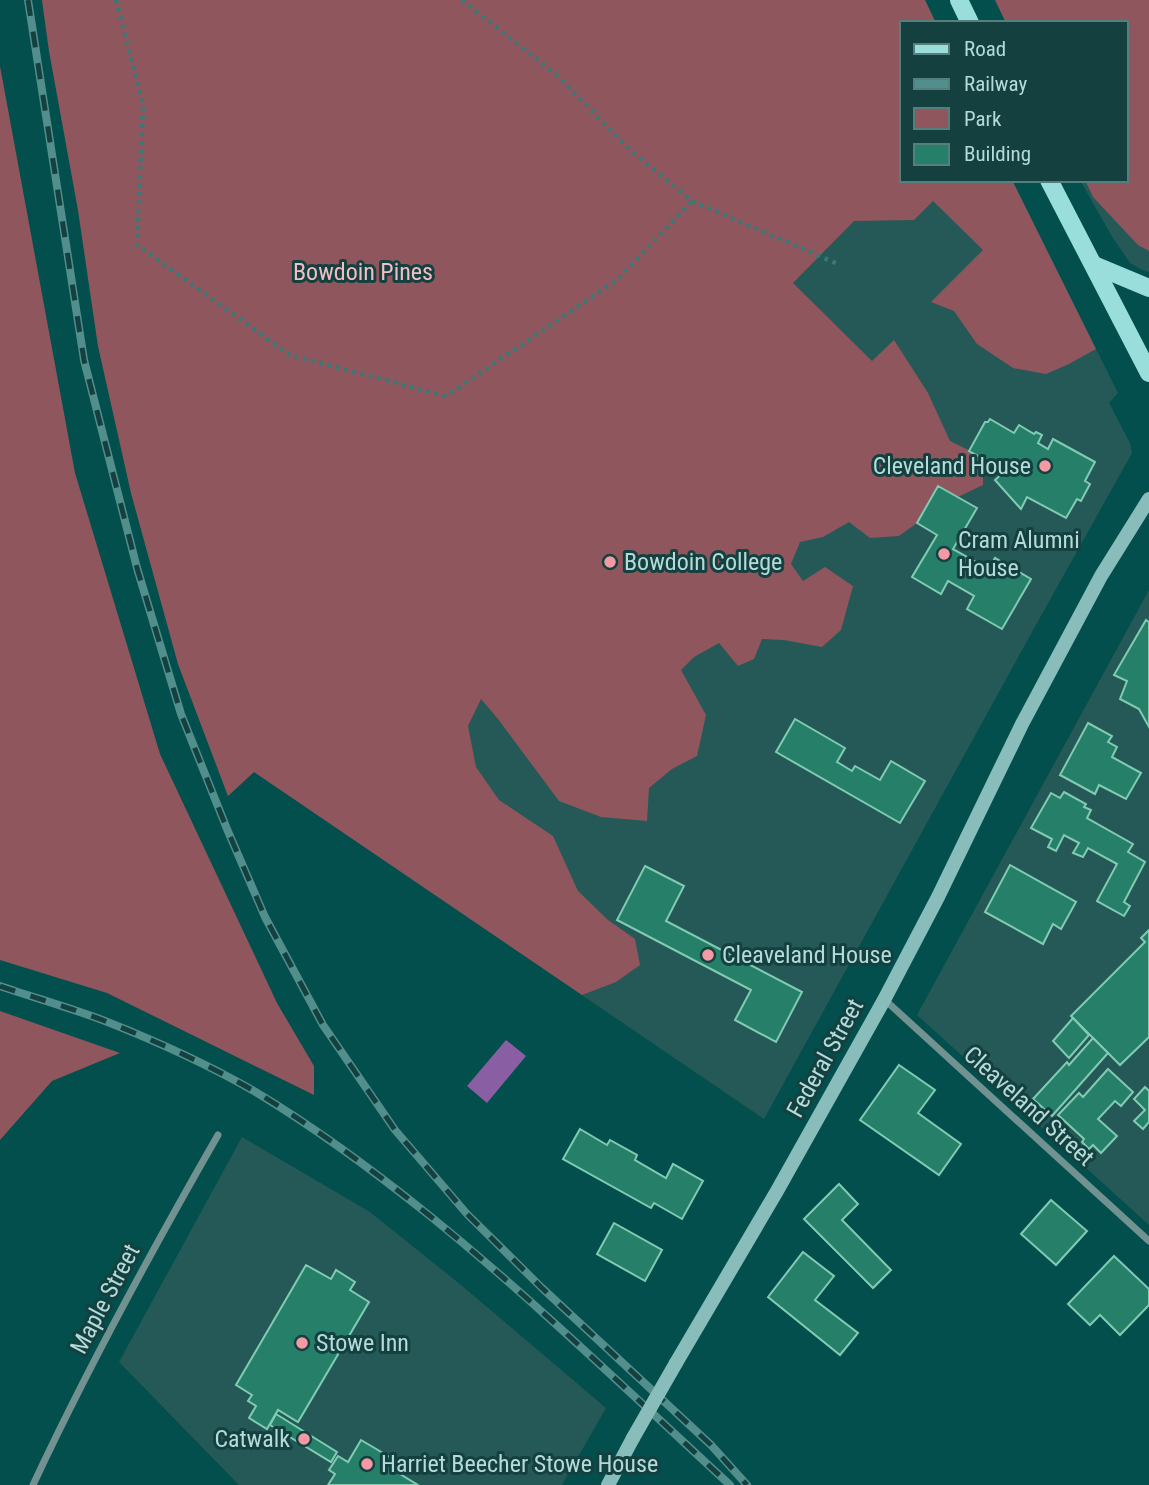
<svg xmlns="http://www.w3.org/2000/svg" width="1149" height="1485" viewBox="0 0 1149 1485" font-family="'Roboto Condensed',sans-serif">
	<rect width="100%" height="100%" fill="#024f4d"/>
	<!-- built -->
	<g fill="#255957">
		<polygon points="42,0 925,0 936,23 902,23 902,180 1012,180 1118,393 1109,403 1130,443 1132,453 1032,632 764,1119 254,772 228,796 178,664 131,493 98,346 78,210 49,51"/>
		<polygon points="1149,57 1149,272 1142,270 1130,263 1111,235 1080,180 1126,180"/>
		<polygon points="1149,590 1149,1225 917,1015"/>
		<polygon points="242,1137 370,1212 461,1285 606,1408 562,1485 239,1485 119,1362"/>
	</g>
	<!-- green -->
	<g fill="#8f565d">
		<polygon points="42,0 925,0 936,23 902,23 902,180 1012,180 1096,349 1069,364 1046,374 1013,368 977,344 954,311 931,302 983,250 933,201 914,220 854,221 793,283 872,361 894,340 928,393 950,441 983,457 983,485 958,497 938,486 917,523 899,536 870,538 849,522 823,537 800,542 791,564 803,581 825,567 853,586 841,630 822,647 784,640 762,639 754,659 738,666 719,643 694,657 681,670 706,715 697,756 672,769 649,788 647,821 601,817 559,801 498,719 481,699 468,726 476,767 499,800 553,836 578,891 608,920 635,939 640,965 616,982 582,995 254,772 228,796 178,664 131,493 98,346 78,210 49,51"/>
		<polygon points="995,0 1149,0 1149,251 1138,245 1093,197 1085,180 1126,180 1126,23 1006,23"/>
		<polygon points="0,66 75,473 160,754 277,1003 314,1066 314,1095 107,993 0,960"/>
		<polygon points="0,1011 120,1053 52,1081 0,1140"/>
	</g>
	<!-- water -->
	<polygon fill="#8a5ea3" points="506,1040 526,1056 487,1103 467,1086"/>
	<!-- building -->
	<g fill="#268069" stroke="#81cbb3" stroke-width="2">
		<polygon points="990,419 1014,433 1019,425 1034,434 1036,432 1042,435 1038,443 1048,449 1053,439 1095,462 1085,481 1090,484 1081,501 1077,499 1066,518 1027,497 1021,509 995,480 1005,471 969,451 985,422 988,422"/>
		<polygon points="938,486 977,508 953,549 989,569 995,558 1031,579 1002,629 967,609 974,596 948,581 941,594 912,577 937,535 917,523"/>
		<polygon points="1146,620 1149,622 1149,727 1139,709 1120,699 1127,681 1114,675"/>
		<polygon points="795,719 845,748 837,762 852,771 855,766 880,780 891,761 925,781 900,823 776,752"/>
		<polygon points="1088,723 1112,736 1108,742 1117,747 1112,757 1141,773 1126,799 1099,785 1095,794 1060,775"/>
		<polygon points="1064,792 1086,804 1084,807 1091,810 1087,818 1133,844 1128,852 1145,862 1124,902 1130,906 1124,916 1097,901 1117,864 1088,848 1083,857 1073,853 1079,843 1064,835 1056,851 1048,847 1052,839 1031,828 1051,793 1060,798"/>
		<polygon points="1010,865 1076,902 1061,929 1053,924 1043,944 985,912"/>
		<polygon points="645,866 684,886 666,921 802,992 776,1042 735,1020 751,990 617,920"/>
		<polygon points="1149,930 1149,1037 1120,1065 1071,1016 1145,942 1141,938"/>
		<polygon points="1073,1018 1089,1035 1069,1058 1053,1041"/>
		<polygon points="1093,1038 1108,1053 1052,1116 1033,1099 1067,1062 1069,1065"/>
		<polygon points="899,1065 935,1090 918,1113 961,1144 939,1175 860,1120"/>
		<polygon points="1108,1069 1133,1092 1121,1106 1115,1101 1098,1119 1117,1136 1101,1153 1093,1145 1089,1149 1082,1142 1084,1139 1058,1115 1079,1093 1083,1097"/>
		<polygon points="1145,1087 1149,1091 1149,1122 1143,1129 1134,1121 1145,1110 1134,1099"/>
		<polygon points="580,1129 607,1145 610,1140 637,1155 635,1160 666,1178 673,1164 703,1181 682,1219 654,1203 651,1208 563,1159"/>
		<polygon points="839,1184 858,1204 842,1220 891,1270 873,1288 804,1219"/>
		<polygon points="1051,1200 1087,1231 1056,1265 1021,1234"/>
		<polygon points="614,1223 662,1250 645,1281 597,1254"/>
		<polygon points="803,1252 834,1276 815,1300 858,1333 840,1355 768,1297"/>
		<polygon points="1114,1256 1149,1289 1149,1305 1120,1335 1100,1315 1090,1325 1068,1304"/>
		<polygon points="306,1265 331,1279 336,1270 355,1282 350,1290 369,1302 298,1422 278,1410 267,1429 249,1418 256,1406 248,1401 252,1395 236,1385"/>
		<polygon points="276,1414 337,1452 331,1462 270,1425"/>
		<polygon points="361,1440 405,1466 400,1474 418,1485 328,1485 335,1474 329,1470 338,1456 348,1462"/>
	</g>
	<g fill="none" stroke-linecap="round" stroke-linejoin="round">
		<!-- path -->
		<g stroke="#387a78" stroke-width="4.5" stroke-dasharray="3.5 5" stroke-linecap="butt">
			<polyline points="116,0 143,105 137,245 290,355 446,396 617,280 692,201"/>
			<polyline points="462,0 558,76 632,152 692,201 838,264"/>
		</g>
		<!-- street -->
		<g stroke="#719290" stroke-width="7">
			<polyline points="885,1000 1149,1241"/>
			<path d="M33 1485C89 1365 152 1250 218 1135"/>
		</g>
		<!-- secondary -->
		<g stroke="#88bdbb" stroke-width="14">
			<polyline points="676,1363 777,1191 884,1000 938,897 1022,724 1101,576 1149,499"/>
			<polyline points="608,1485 633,1438"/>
		</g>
		<!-- primary -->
		<g stroke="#99dedb" stroke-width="18">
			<polyline points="959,0 970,23"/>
			<polyline points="1049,180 1149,373"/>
			<polyline points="1094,265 1149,288"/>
		</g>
		<!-- rail casing -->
		<g stroke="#528e8c" stroke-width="8">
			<g id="rail">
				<polyline points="28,0 84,360 137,568 181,714 227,829 265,917 323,1025 395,1130 467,1214 542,1288 711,1445 747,1485"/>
				<path d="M0 986C35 998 71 1008 105 1021 156 1041 207 1064 254 1091 316 1128 374 1171 430 1216 535 1301 631 1394 730 1485"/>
			</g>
		</g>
		<!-- rail -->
		<use href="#rail" stroke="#144140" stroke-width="5" stroke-dasharray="16" stroke-linecap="butt"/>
		<!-- secondary-bridge -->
		<polyline stroke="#88bdbb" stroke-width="14" points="633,1438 676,1363"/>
	</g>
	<!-- markers -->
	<g fill="#f49aa5" stroke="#144140" stroke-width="2.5">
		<circle cx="1045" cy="466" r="7"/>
		<circle cx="944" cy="554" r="7"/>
		<circle cx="610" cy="562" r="7"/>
		<circle cx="708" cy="955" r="7"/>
		<circle cx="302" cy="1343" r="7"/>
		<circle cx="304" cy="1439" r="7"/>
		<circle cx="367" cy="1464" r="7"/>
	</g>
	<g text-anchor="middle" stroke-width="6" stroke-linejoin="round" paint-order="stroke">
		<!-- park labels -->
		<g font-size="24" fill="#f0bec3" stroke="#144140">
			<text x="363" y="280">Bowdoin Pines</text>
		</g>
		<!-- poi labels -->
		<g font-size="24" fill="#b4dbd9" stroke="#144140" text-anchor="start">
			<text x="1031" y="474" text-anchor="end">Cleveland House</text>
			<text x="958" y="548">Cram Alumni<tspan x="958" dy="28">House</tspan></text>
			<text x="624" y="570">Bowdoin College</text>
			<text x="722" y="963">Cleaveland House</text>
			<text x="316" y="1351">Stowe Inn</text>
			<text x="290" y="1447" text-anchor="end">Catwalk</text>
			<text x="381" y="1472">Harriet Beecher Stowe House</text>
		</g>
		<!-- street labels -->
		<g font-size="24" fill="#b4dbd9" stroke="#144140">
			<text transform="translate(825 1058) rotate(-61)" y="8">Federal Street</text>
			<text transform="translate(1029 1106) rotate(42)" y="8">Cleaveland Street</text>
			<text transform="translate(105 1299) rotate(-62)" y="8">Maple Street</text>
		</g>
	</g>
	<!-- legend -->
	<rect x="900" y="21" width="228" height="161" fill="#144140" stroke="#547f7d" stroke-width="2"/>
	<rect x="914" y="44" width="35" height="10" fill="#99dedb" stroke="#547f7d" stroke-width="2"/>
	<text x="964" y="56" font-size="21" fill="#b4dbd9">Road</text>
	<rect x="914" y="79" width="35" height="10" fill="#528e8c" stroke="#547f7d" stroke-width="2"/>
	<text x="964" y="91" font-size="21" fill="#b4dbd9">Railway</text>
	<rect x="914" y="108" width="35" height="21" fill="#8f565d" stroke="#547f7d" stroke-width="2"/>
	<text x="964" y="126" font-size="21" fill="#b4dbd9">Park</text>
	<rect x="914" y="144" width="35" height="21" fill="#268069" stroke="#547f7d" stroke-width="2"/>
	<text x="964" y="161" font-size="21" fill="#b4dbd9">Building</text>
</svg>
